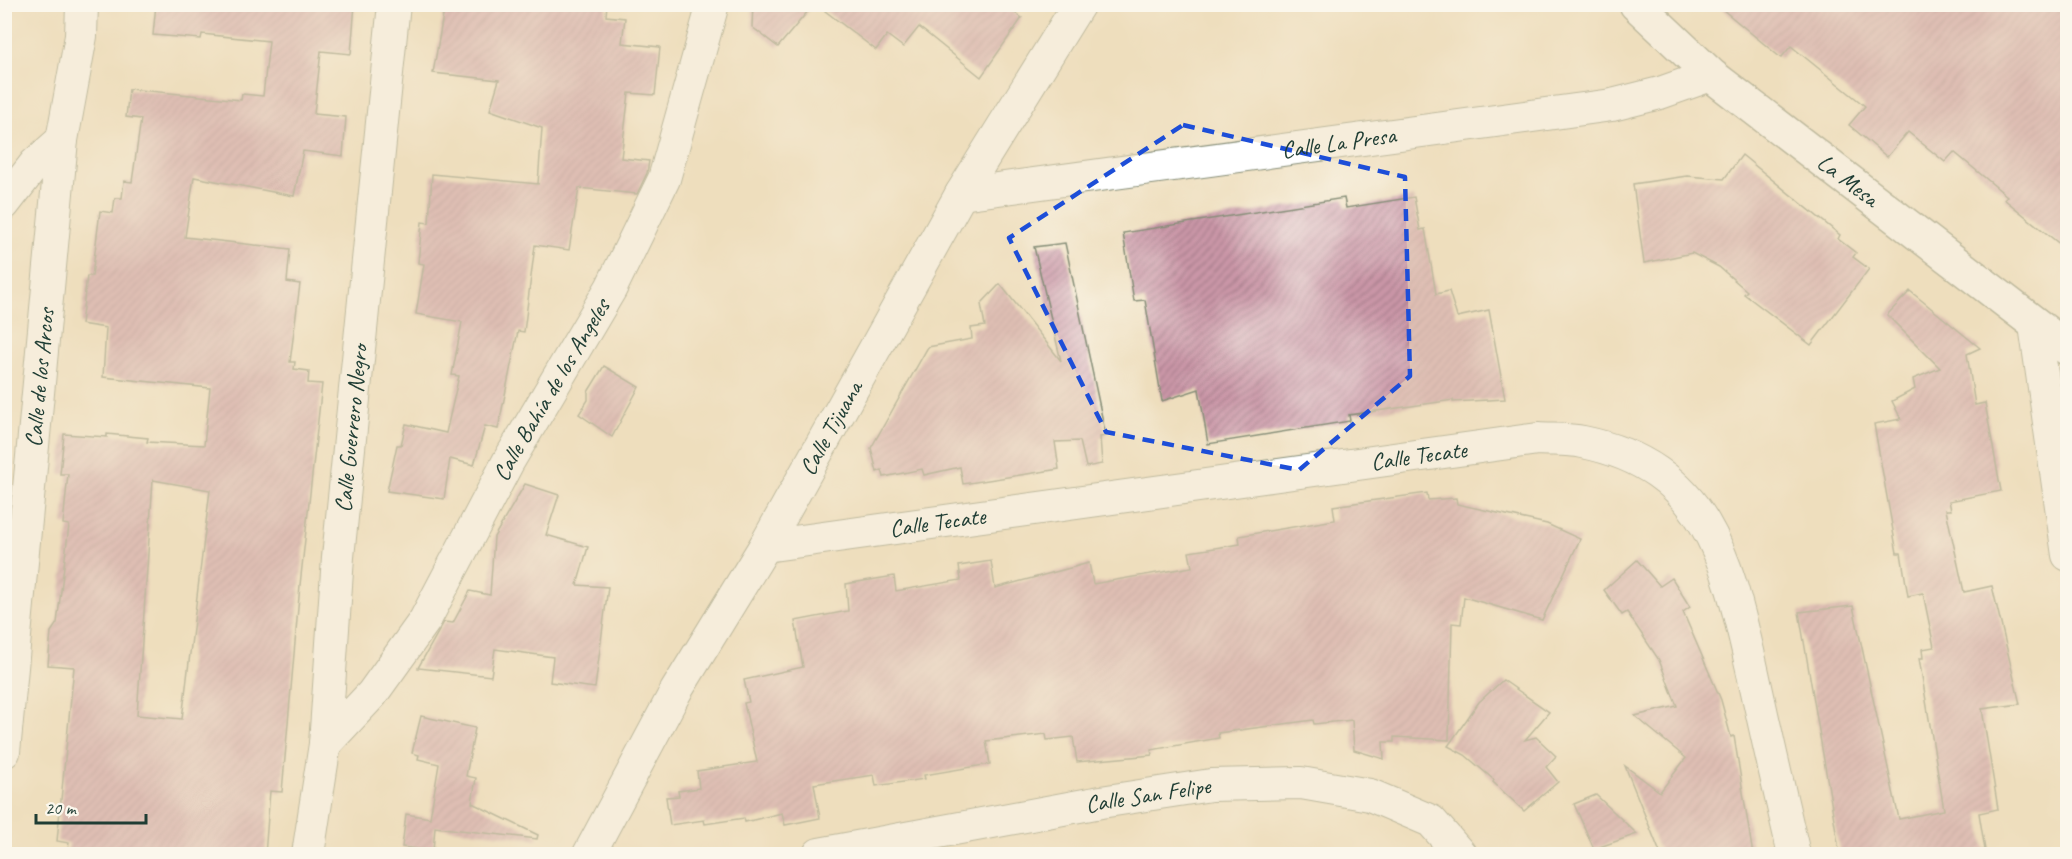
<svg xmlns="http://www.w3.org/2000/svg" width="2072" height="859" viewBox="0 0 2072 859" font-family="Caveat,sans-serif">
	<defs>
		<pattern id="building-hatch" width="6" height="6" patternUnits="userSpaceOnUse" patternTransform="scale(1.5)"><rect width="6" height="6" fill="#ca96a7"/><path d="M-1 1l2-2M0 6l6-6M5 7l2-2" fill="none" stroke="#a37c89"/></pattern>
	</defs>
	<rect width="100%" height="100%" fill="#fbf7ec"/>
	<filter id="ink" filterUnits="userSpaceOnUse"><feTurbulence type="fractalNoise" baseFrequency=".0167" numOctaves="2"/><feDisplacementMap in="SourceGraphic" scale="12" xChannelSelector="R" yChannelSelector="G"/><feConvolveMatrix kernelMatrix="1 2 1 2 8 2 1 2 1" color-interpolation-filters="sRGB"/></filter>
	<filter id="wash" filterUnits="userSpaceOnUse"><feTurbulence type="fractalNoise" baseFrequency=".008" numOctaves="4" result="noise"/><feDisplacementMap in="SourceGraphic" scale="24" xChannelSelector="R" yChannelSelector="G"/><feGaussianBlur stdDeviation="1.35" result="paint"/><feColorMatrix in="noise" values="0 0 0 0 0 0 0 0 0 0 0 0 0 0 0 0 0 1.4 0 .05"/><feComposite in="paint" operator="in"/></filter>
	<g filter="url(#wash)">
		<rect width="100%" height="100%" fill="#eedebd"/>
		<g id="blocks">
			<!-- building -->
			<g fill="url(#building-hatch)" fill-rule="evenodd">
				<path d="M156 4H355L351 54 321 51 314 114 346 117 343 156 303 151 294 196 194 177 185 237 290 249 287 282 300 284 290 362H295L294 369 309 371 308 383 322 384 300 585 282 792 270 791 265 855H67L69 843 57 841 74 667 48 665 51 632 57 623 69 525 63 524 68 474H60L64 434 107 437V434L148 438 147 442 204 445 210 388 103 377 106 328 81 324 87 276H92L100 211 113 213 115 198H122L124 181 132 182 141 119 126 117 129 89 241 100 242 94 263 96 269 41 202 34 201 39 153 35ZM153 480 210 490 182 719 137 715Z"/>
				<polygon points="445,4 607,4 606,16 625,18 622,43 660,47 655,95 629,93 621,158 649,161 647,173 637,194 579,188 569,250 535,245 524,332 518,331 498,429 485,426 474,465 450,459 444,499 387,491 397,445 401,445 406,424 446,433 459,376 452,375 462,322 416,314 424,264 418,263 422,222 429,223 432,174 538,184 542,128 490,110 499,80 433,73"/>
				<polygon points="753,4 814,4 778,47 752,27"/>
				<polygon points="816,4 1002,4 1022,18 981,77 919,27 903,47 887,35 876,50"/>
				<polygon points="1716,4 2067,4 2067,250 2004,199 2007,196 1954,152 1945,162 1908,132 1887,157 1849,125 1865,106 1791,46 1781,58"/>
				<polygon points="1742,155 1840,235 1838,239 1856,253 1853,257 1869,269 1811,345 1744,294 1747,291 1719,267 1692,253 1644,263 1633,184 1687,176 1724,179"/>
				<polygon points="1414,197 1420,230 1425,229 1436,294 1449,291 1457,317 1489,310 1505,399 1453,402 1453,400 1349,415 1350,421 1208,444 1199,389 1162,401 1145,300 1134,301 1123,233 1344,198 1346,208"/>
				<polygon points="1065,243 1106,436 1100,437 1102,464 1086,467 1080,441 1055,442 1059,469 963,484 960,467 924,475 922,469 884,477 882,470 877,472 871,448 928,347 972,339 971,328 985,326 981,304 1000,284 1061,361 1034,247"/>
				<polygon points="1910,291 1980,348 1967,354 1975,405 1985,403 2001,491 1949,501 1951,510 1946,510 1964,592 1992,586 2020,704 1982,709 1998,809 1979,813 1985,850 1954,855 1840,855 1799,612 1853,606 1899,819 1944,810 1919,658 1923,658 1922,649 1934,647 1923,593 1908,596 1901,553 1897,553 1874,424 1901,419 1892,401 1915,389 1913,379 1940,368 1887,315"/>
				<polygon points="604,366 639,387 612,437 579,414 588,400 588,392"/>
				<polygon points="525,484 559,495 546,535 588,547 577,585 608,587 595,688 550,682 553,657 495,649 491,676 418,668 444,622 453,623 470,591 490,595 494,537"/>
				<polygon points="1427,493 1428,500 1456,498 1457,504 1547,524 1580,539 1542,620 1464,597 1461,624 1452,623 1449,740 1394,737 1394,742 1383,742 1384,759 1354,750 1352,720 1314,724 1313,720 1218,733 1219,738 1151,750 1152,755 1077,762 1073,737 1047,740 1046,734 986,741 990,764 924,775 925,779 876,786 874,775 814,784 820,818 785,825 782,813 745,822 744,818 705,824 704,820 670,825 666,797 679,796 678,791 699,788 697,771 757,762 744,703 749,702 744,680 803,667 795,621 848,611 846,584 894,576 896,591 961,580 959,566 991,561 995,588 1089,563 1093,584 1192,567 1189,552 1240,544 1239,536 1335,520 1333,506"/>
				<polygon points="1637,560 1660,586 1672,578 1690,607 1683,612 1721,700 1731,737 1734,736 1753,855 1661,855 1625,766 1660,792 1686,758 1635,716 1677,706 1659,660 1627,612 1622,615 1604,590"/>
				<polygon points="1503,680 1549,712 1525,740 1536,737 1556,756 1546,767 1558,782 1524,811 1493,782 1494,780 1465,755 1448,746 1479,702"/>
				<polygon points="421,716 475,728 466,776 476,778 472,803 538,835 537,839 435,827 433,851 402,847 406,814 430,818 439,764 418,759 419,755 412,753"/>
				<polygon points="1596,795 1637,834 1594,849 1574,804"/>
			</g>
		</g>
	</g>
	<g filter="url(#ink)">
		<use href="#blocks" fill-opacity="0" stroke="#868e78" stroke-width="1.5"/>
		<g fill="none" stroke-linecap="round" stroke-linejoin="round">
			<!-- street casing -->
			<g stroke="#868e78" stroke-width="34">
				<g id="street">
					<path id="s1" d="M961 194 1612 105 1660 93 1711 75"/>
					<polyline points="4,204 35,164 62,140"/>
					<polyline points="2035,325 2068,555"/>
					<path id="s2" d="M765 546 1538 439C1552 440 1569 439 1583 442 1710 468 1728 564 1753 673 1766 733 1780 794 1794 854"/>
					<path id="s3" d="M325 744 372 694 425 620 508 462 611 288 664 179 713 4"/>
					<path id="s4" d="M4 752 62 140 81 36 82 4"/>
					<path id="s5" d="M308 854 325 744 338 557 394 4"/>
					<path id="s6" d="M589 854 676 691 765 546 961 194 1079 4"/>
					<path id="s7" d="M819 854 1101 802 1211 785 1301 783 1370 795 1431 821 1460 854"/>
				</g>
			</g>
			<!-- secondary casing -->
			<g stroke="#868e78" stroke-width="36">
				<g id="secondary">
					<path id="s8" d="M1636 4 1711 75 2068 349"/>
				</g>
			</g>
			<!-- street -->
			<use href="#street" stroke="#fff" stroke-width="32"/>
			<!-- secondary -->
			<use href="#secondary" stroke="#fff" stroke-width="33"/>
		</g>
	</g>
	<!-- marked area -->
	<path d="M0 0H2072V859H0ZM1183 125 1405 177 1410 376 1299 470 1106 432 1009 238Z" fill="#eedebd" fill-opacity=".55" fill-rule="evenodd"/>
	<path fill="none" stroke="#1d4ed8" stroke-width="4.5" stroke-dasharray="12 8" stroke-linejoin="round" d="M1183 125 1405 177 1410 376 1299 470 1106 432 1009 238Z"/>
	<g text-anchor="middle" stroke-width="6" stroke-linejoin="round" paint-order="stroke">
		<!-- street labels -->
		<g font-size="24" fill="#1f3d34" stroke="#fbf7ec">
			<text dy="8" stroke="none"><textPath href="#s1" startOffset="381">Calle La Presa</textPath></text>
			<text dy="8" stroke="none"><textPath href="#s8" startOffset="276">La Mesa</textPath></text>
			<text dy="8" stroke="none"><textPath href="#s4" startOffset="376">Calle de los Arcos</textPath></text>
			<text dy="8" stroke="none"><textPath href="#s3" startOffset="422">Calle Bahía de los Angeles</textPath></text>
			<text dy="8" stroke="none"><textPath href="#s6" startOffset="490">Calle Tijuana</textPath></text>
			<text dy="8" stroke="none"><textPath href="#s5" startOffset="428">Calle Guerrero Negro</textPath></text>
			<text dy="8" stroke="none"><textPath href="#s2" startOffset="660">Calle Tecate</textPath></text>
			<text dy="8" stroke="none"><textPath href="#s2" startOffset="174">Calle Tecate</textPath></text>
			<text dy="8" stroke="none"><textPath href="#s7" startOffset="334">Calle San Felipe</textPath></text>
		</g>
	</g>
	<!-- margin -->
	<rect width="2072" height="859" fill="none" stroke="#fbf7ec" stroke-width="24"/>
	<!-- scale -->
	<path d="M36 814v9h110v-9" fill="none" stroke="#1f3d34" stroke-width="3"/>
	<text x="45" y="814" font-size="18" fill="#1f3d34" stroke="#fbf7ec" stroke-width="4.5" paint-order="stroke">20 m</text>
</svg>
